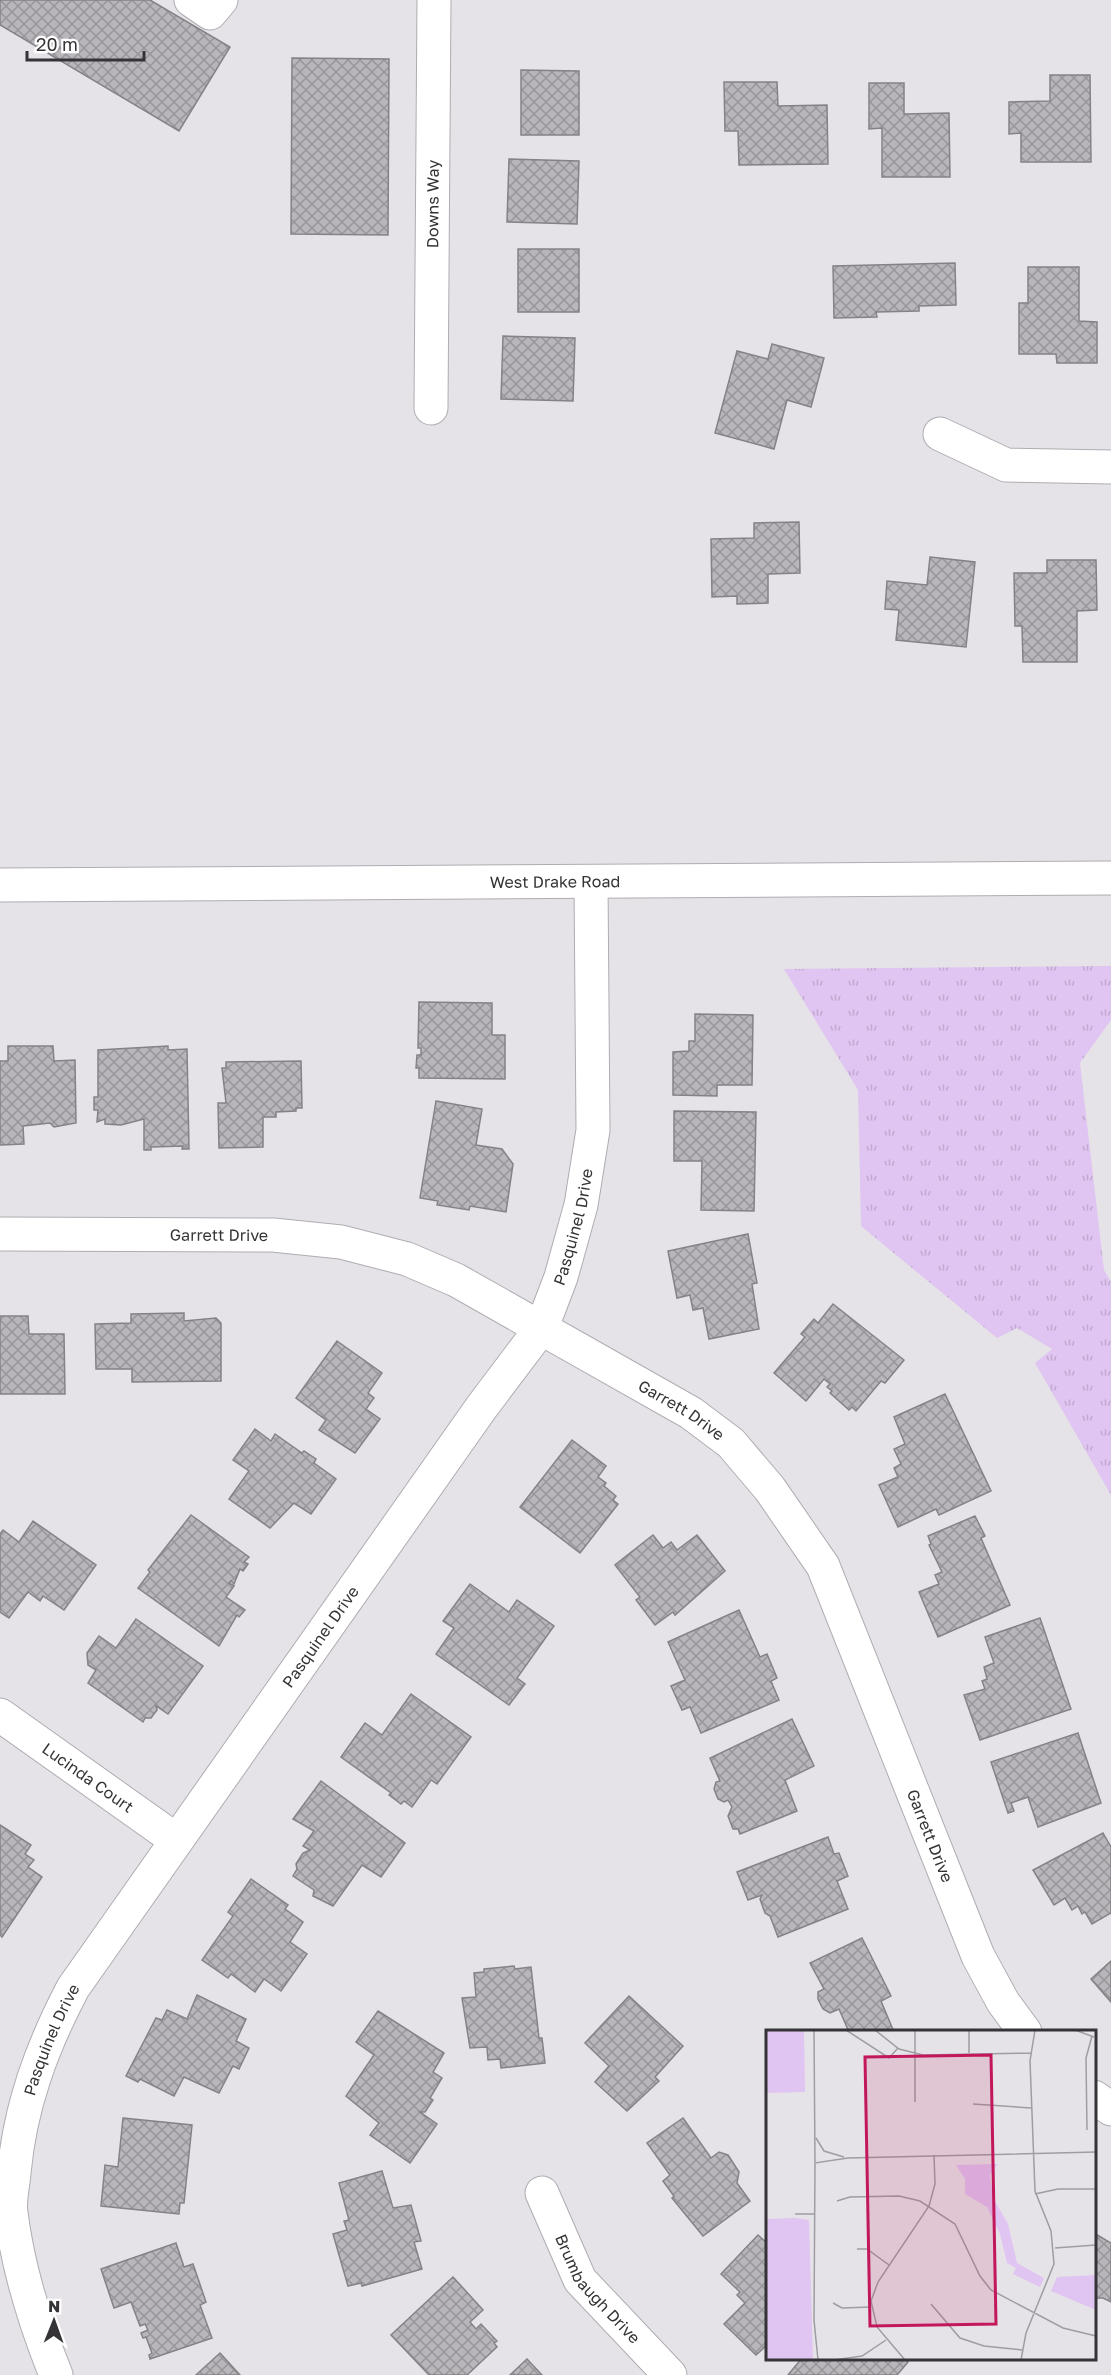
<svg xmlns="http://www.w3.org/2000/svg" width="1111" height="2375" viewBox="0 0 1111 2375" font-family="'Golos Text',sans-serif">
	<defs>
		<pattern id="grass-tufts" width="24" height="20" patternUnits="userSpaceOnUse" patternTransform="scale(1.5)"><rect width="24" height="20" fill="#e0c4f1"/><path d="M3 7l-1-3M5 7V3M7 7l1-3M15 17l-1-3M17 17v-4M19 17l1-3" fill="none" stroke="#c1a9cf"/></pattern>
		<pattern id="building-cross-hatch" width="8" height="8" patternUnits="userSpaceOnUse" patternTransform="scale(1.5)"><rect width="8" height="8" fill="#b9b6bb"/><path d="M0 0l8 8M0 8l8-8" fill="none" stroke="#979599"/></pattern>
	</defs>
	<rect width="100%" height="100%" fill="#e6e3e8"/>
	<!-- grass -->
	<polygon fill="url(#grass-tufts)" points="1111,966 1111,1020 1080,1063 1104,1270 1111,1282 1111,1495 1035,1363 1052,1349 1017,1328 997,1338 861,1226 858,1090 784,969"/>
	<!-- building -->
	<g fill="url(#building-cross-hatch)" stroke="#858287" stroke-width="1.5">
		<polygon points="0,0 150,0 230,47 179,131 0,25"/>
		<polygon points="292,58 389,59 388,235 291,234"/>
		<polygon points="521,70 579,71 579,135 521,135"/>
		<polygon points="1050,75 1090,75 1091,162 1021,162 1021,133 1009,134 1009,102 1050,101"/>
		<polygon points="724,82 777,82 778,106 827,105 828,164 739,165 738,131 725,131"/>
		<polygon points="869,83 904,83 904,114 949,113 950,177 882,177 882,128 869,129"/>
		<polygon points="509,159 579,161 577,224 507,222"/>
		<rect x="518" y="249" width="61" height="63"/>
		<polygon points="955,263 956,305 919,306 919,311 876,312 877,317 834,318 833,266"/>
		<polygon points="1028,267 1079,267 1079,321 1097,322 1097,363 1057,363 1056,354 1019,354 1019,303 1028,303"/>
		<polygon points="503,336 575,338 573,401 501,399"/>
		<polygon points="772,344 824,358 811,407 787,400 774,449 715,433 737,351 768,359"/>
		<polygon points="799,522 800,573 768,574 768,603 737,604 737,596 712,597 711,539 754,538 754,523"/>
		<polygon points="930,557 975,562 966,647 896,640 899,610 885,609 887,581 927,585"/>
		<polygon points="1047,560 1096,560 1097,610 1077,611 1077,662 1023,662 1022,626 1015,626 1014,573 1047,573"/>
		<polygon points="419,1002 492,1003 492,1035 505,1035 505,1079 419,1078 419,1068 416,1068 417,1055 421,1055 421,1048 418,1048"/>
		<polygon points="695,1014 753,1015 752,1085 717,1085 717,1096 673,1095 673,1052 689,1051 689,1041 695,1041"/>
		<polygon points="8,1046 53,1046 54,1061 75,1060 76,1123 54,1127 50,1123 23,1126 24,1144 0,1145 0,1061 8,1061"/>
		<polygon points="168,1046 168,1050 187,1049 189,1149 182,1149 183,1146 151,1147 151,1150 144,1150 144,1119 121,1125 105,1124 105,1119 97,1122 98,1110 94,1110 94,1097 98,1097 98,1050"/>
		<polygon points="301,1061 302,1108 296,1108 296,1111 276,1112 276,1117 263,1117 263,1147 219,1148 218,1103 226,1103 222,1068 226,1068 226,1062"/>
		<polygon points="436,1101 482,1109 476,1145 502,1149 513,1164 506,1212 470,1206 469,1210 437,1205 438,1201 420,1198"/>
		<polygon points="674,1111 756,1112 754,1211 701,1210 702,1161 674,1161"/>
		<polygon points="748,1234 757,1283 752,1284 759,1329 709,1339 703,1308 693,1310 690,1295 677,1298 668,1251"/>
		<polygon points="833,1304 904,1360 885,1383 881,1381 856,1411 852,1407 849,1410 830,1393 832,1391 827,1387 830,1384 824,1379 806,1401 774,1373 805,1337 801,1334 814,1319 818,1323"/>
		<polygon points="184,1313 184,1321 216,1318 221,1323 221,1381 132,1382 132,1369 96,1369 95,1324 131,1323 131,1314"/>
		<polygon points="0,1316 28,1316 29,1334 64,1334 65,1394 0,1394"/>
		<polygon points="337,1341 382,1373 368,1393 374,1398 366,1409 380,1419 355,1453 319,1430 326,1420 296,1398"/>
		<polygon points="945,1394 991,1491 939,1515 936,1509 898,1527 879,1485 898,1477 894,1468 901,1464 894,1449 905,1444 894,1417"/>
		<polygon points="255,1429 271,1441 275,1434 302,1453 304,1451 316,1459 314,1463 336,1479 311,1514 294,1503 270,1528 229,1499 249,1471 233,1460"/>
		<polygon points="572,1440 606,1466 598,1477 606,1483 604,1486 616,1496 613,1500 618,1504 580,1553 520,1507"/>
		<polygon points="191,1515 249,1557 244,1562 248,1564 243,1571 240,1569 234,1584 231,1581 229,1583 234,1586 226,1597 245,1610 239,1617 237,1615 219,1646 138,1588 150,1572 148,1570"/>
		<polygon points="975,1516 985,1536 981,1538 1010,1605 938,1637 919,1592 939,1584 935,1575 942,1572 929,1545 931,1544 928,1536"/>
		<polygon points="33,1521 96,1565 64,1610 43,1596 40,1601 28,1592 9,1618 0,1612 0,1534 3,1530 19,1542"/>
		<polygon points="653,1535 663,1548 671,1542 677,1550 697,1535 725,1571 675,1615 673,1612 655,1625 636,1600 640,1597 615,1565"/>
		<polygon points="470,1584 509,1612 517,1600 554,1626 517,1678 525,1684 509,1705 436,1654 454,1628 443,1621"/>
		<polygon points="739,1610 760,1657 767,1654 777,1678 771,1681 779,1700 701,1733 690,1707 682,1710 671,1686 685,1680 668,1642"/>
		<polygon points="1040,1618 1071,1709 980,1740 964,1695 985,1689 982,1681 987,1679 984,1667 994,1663 985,1637"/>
		<polygon points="136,1619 203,1666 168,1714 156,1706 157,1710 151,1718 145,1718 143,1722 88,1683 96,1670 88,1665 87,1653 99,1636 116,1648"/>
		<polygon points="411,1694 471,1737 437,1784 431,1780 412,1807 404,1801 401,1804 389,1795 391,1793 341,1757 365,1723 382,1735"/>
		<polygon points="792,1719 814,1766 785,1780 797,1811 740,1834 738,1829 733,1829 728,1816 732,1807 728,1800 724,1802 718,1799 714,1789 716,1782 720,1781 710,1758"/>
		<polygon points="1078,1733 1101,1803 1038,1827 1028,1797 1011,1803 1014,1811 1008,1813 991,1762"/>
		<polygon points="321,1781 405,1843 381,1877 362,1865 333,1906 313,1896 314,1890 293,1876 297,1869 296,1864 303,1853 310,1850 303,1846 314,1831 293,1819"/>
		<polygon points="0,1825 31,1845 25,1854 34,1860 28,1867 42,1877 2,1937 0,1935"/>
		<polygon points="1103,1833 1111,1847 1111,1913 1092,1924 1085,1912 1082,1914 1078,1906 1072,1910 1065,1898 1054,1905 1033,1870"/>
		<polygon points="828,1837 834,1854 839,1853 848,1876 837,1881 848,1909 778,1937 770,1916 765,1913 760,1899 762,1895 748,1900 737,1872"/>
		<polygon points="251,1879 288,1905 285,1909 303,1922 290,1942 307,1954 281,1991 264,1979 255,1992 231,1974 228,1978 202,1960 233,1916 228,1912"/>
		<polygon points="862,1938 891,1996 881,2001 894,2032 849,2032 839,2009 830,2013 823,2009 818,1999 818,1992 824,1989 810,1963"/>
		<polygon points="1111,1961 1111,2002 1091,1979"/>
		<polygon points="514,1966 515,1969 531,1967 539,2038 542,2038 545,2063 501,2068 500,2059 488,2060 487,2047 470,2048 462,1998 476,1997 474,1973 484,1972 484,1969"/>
		<polygon points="197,1995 246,2019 236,2041 249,2048 239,2069 233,2066 219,2093 184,2077 174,2096 140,2079 138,2082 126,2076 156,2018 162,2020 167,2010 187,2019"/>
		<polygon points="629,1996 683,2046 655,2077 659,2081 627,2111 595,2082 609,2066 585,2043"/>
		<polygon points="378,2011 444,2053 433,2072 442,2078 430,2098 433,2100 425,2112 420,2112 437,2124 410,2163 370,2135 379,2123 346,2096 374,2055 356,2042"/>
		<polygon points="123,2118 192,2125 184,2203 180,2203 179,2214 101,2206 105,2165 118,2167"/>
		<polygon points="683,2118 711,2158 719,2152 728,2155 739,2172 737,2183 750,2201 703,2236 672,2198 674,2196 663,2181 670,2175 647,2143"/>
		<polygon points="382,2171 393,2208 411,2205 421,2241 414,2242 422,2269 362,2286 361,2283 348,2286 333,2234 347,2230 344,2221 349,2220 339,2183"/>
		<polygon points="1094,2233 1111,2243 1111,2302 1103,2298 1094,2298"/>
		<polygon points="758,2235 768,2244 768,2344 756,2355 724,2324 745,2303 737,2295 740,2292 721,2274"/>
		<polygon points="176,2243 184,2267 193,2264 206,2302 200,2305 212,2338 150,2359 149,2355 152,2353 146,2337 143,2338 141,2333 148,2330 145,2324 140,2326 131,2302 114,2308 101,2269"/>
		<polygon points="453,2277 483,2310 470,2322 476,2329 481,2324 497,2341 494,2343 497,2347 467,2375 429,2375 391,2335"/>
		<polygon points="220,2353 240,2375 196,2375"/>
		<polygon points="802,2358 903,2358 908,2362 897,2375 788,2375"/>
		<polygon points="527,2359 542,2375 510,2375"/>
	</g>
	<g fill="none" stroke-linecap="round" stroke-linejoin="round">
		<!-- minor casing -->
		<g stroke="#afacb2" stroke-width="35">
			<g id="minor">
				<polyline points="191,0 210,13 221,0"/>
				<path id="s1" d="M431 408 434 0"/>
				<polyline points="940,434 1006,465 1111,467"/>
				<path id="s2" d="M0 1234 273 1235 341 1242 407 1259 456 1280 691 1413 731 1443 770 1489 823 1566 978 1956 1003 2002 1025 2032"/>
				<path id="s3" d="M0 1715 176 1840"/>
				<polyline points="1094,2097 1111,2109"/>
				<path id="s4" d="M542 2193 580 2280 670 2375"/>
				<path id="s5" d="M56 2375C35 2323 18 2269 11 2213 9 2201 13 2186 14 2173 20 2106 42 2047 73 1988L481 1408 542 1327 561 1277 581 1205 593 1130 591 882"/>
			</g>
		</g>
		<!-- primary casing -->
		<g stroke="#afacb2" stroke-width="35">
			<g id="primary">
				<path id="s6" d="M0 885 1111 878"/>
			</g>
		</g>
		<!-- minor -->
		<use href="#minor" stroke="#fff" stroke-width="33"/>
		<!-- primary -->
		<use href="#primary" stroke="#fff" stroke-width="33"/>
	</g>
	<g text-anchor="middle" stroke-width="4.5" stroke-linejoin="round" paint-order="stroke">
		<!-- street labels -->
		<g font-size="16" fill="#353336" stroke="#fff">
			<text dy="6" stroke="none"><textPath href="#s1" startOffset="204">Downs Way</textPath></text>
			<text dy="6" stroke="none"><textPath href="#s6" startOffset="555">West Drake Road</textPath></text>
			<text dy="6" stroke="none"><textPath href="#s5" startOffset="1320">Pasquinel Drive</textPath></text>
			<text dy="6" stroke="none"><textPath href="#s2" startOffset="219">Garrett Drive</textPath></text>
			<text dy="6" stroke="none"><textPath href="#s2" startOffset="723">Garrett Drive</textPath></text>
			<text dy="6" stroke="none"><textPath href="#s5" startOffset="834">Pasquinel Drive</textPath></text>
			<text dy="6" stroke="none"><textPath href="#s3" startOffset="108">Lucinda Court</textPath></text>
			<text dy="6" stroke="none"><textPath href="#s2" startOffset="1227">Garrett Drive</textPath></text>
			<text dy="6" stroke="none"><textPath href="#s5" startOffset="348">Pasquinel Drive</textPath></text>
			<text dy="6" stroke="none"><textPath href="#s4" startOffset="112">Brumbaugh Drive</textPath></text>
		</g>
	</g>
	<!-- overview -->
	<g transform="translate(766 2030)">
		<rect width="330" height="330" fill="#e6e3e8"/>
		<path d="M232 134 224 145 227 168 242 194 251 233 278 248 274 257 247 244 250 238 241 233 234 204 221 177 199 164V149L190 135ZM330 245V280L285 261 291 247Z" fill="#e0c4f1"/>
		<path d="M0 0H38L39 62 0 63ZM29 188 43 190 47 330H0V189Z" fill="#e0c4f1"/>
		<path fill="none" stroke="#9f9da1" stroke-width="1.5" d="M48 0 49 133 82 128 330 122M80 0 123 28 132 18M109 0 133 19 157 25 265 23M149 0V72M203 0V23M309 0 328 7M207 74 265 78M321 100 320 28 326 6M50 108 58 121 78 127M49 133 48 290 52 330M269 164 292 159H330M71 171 84 167 133 166 154 171 189 194 214 246 225 260 297 298 330 306M29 184H49M289 218 330 215M91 219H101L123 235M67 273 76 278 105 277M165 274 194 308 218 316 256 320M68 330 96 326 120 310M139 330 111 297 105 271 112 252 163 176 169 154 168 125M255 330 260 303 288 234 285 201 269 161 264 31 269 0"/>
		<path fill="#c2185b" fill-opacity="0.15" stroke="#c2185b" stroke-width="3" d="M225 25 230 294 104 296 99 27Z"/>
		<rect width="330" height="330" fill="none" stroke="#353336" stroke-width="3"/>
	</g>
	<!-- north arrow -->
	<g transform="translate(54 2321) rotate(1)" stroke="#ffffff" stroke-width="4.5" paint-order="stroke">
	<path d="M0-4.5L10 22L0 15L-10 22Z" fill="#353336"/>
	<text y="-9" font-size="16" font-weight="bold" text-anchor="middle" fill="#353336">N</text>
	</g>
	<!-- scale -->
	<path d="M27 51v9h117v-9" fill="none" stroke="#353336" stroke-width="3"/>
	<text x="36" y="51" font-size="18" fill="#353336" stroke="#ffffff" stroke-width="4.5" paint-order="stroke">20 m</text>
</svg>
